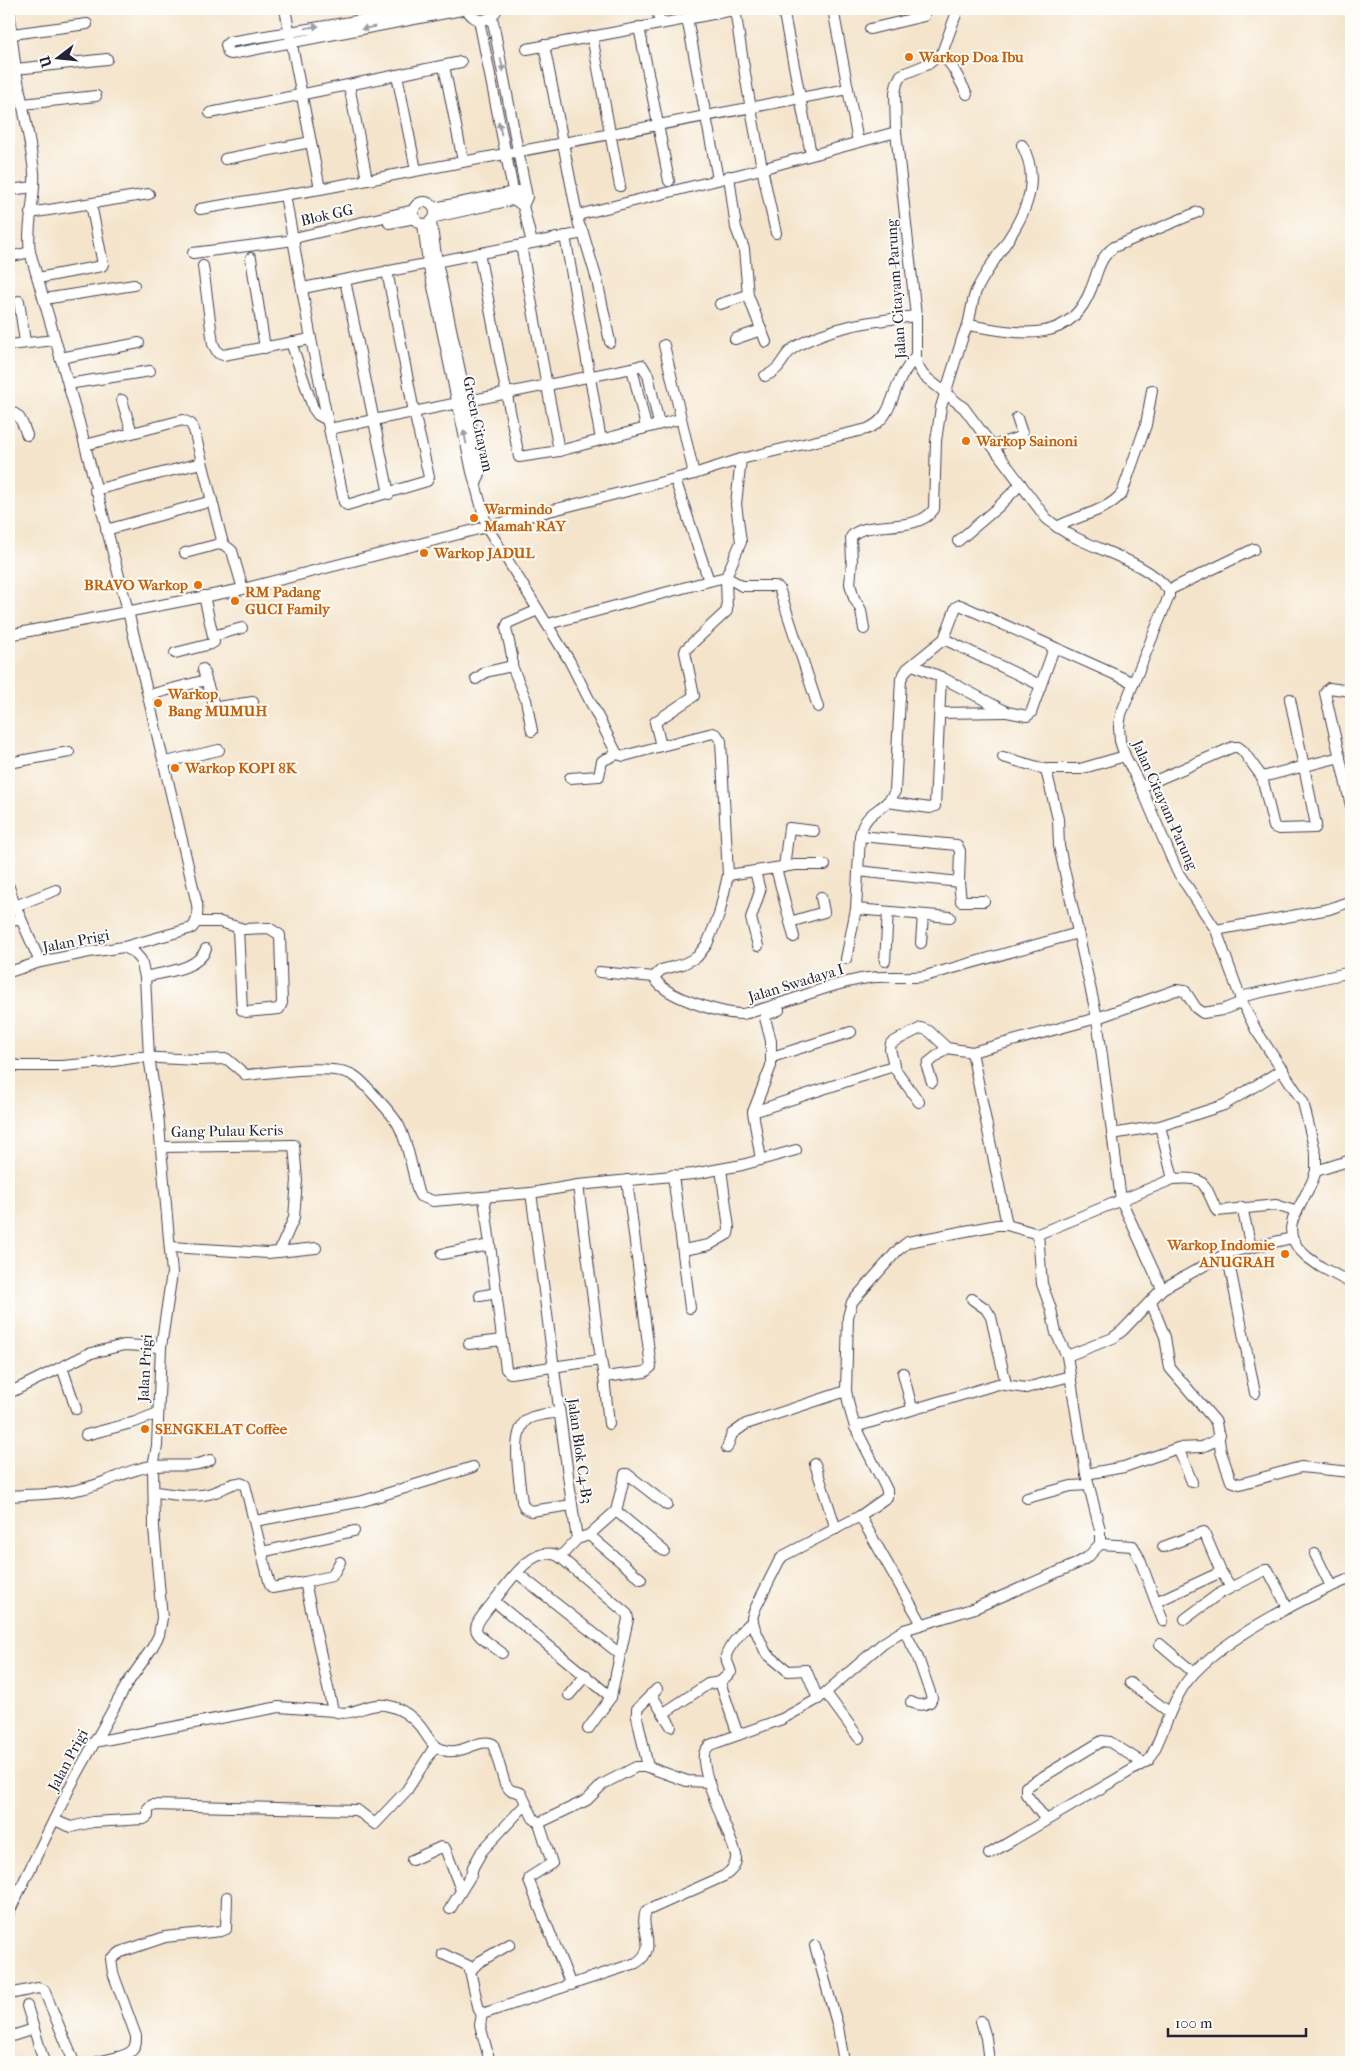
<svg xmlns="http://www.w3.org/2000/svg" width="1360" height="2071" viewBox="0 0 1360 2071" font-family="'IM FELL French Canon',serif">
	<rect width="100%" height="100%" fill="#fdfcf7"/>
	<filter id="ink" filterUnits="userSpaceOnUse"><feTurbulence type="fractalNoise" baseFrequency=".02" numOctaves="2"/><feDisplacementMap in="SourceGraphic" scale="10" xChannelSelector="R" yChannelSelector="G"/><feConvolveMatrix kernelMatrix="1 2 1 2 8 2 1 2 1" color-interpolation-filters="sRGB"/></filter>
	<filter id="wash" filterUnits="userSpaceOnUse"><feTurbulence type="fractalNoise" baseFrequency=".0096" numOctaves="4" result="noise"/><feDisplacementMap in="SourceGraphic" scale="20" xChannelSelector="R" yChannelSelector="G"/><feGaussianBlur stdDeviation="1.12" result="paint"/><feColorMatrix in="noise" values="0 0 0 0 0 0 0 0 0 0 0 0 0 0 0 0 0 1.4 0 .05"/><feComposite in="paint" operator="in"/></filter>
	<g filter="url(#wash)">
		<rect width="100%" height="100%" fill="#f4e4cb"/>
	</g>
	<g filter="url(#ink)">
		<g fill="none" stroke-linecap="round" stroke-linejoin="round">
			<!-- minor casing -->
			<g stroke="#423f51" stroke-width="12">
				<g id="minor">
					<path d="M9 9C11 29 13 50 16 70 22 104 30 138 34 172 36 199 26 225 30 252L79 422 128 611 197 904C198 913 198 922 192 928L124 947"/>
					<polyline points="285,9 320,189 848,89"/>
					<polyline points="429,9 229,42 226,45 228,53 231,54 467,9"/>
					<path d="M467 9C474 24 491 23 497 9"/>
					<polyline points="657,9 660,24"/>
					<path d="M735 9C746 85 759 159 776 233"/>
					<polyline points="783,9 811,154"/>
					<polyline points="833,9 858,142"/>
					<path d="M958 9 942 53 928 64 901 75 897 83 895 93 896 132 916 316V363L923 375 964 408 1046 518C1081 550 1139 554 1169 590V596L1121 714 1119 727 1120 741 1125 756 1141 787 1177 871 1216 930 1242 1002 1256 1030 1303 1102 1316 1155V1171L1312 1182 1293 1219 1291 1228 1292 1238 1298 1248 1307 1257 1321 1267 1351 1283"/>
					<polyline points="492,17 527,197 523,206"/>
					<polyline points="687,18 718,179"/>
					<polyline points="479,20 515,200 523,206 532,243"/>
					<polyline points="639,27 669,181"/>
					<polyline points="870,29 924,16 925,9"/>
					<polyline points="12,34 87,24"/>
					<polyline points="592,36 620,186"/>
					<polyline points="527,49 739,9"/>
					<polyline points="942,53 953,68 967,94"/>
					<polyline points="444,66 463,161"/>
					<polyline points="16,69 107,59"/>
					<polyline points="397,75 416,170"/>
					<polyline points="349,85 367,180"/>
					<polyline points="23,104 96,96"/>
					<polyline points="210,113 461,62"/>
					<polyline points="225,159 311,142"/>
					<polyline points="729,176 736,228 744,249 748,295 766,342"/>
					<polyline points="9,190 34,187"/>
					<polyline points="285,195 311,339 344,502 347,505 427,481 429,477 414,412 387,271"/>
					<circle cx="424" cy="213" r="11"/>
					<polyline points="434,208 519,191"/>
					<polyline points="200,209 320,189"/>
					<polyline points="30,213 149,194"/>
					<polyline points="578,215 761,169 896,132"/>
					<polyline points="435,217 521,198"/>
					<polyline points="431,222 437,262 481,471 476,484"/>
					<polyline points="389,223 415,218"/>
					<polyline points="423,224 428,263 472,472 487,527 569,660 617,754 624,756 661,746 655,722 694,696 685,652 686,649 727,611 726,577"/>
					<polyline points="583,233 597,280 610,342"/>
					<polyline points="565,236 601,440"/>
					<polyline points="521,245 559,451"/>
					<polyline points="193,253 287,241 294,238 414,210"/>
					<polyline points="479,253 519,457 559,451 680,419"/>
					<polyline points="9,257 30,252"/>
					<polyline points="251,258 265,348"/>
					<polyline points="203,266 213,344 218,353 223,355 311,339"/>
					<polyline points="38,278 102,266 103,264 91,204"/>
					<polyline points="345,280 389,494"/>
					<polyline points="303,288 583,233 579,225 544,45"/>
					<polyline points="44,299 134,285"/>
					<polyline points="19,301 25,342"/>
					<polyline points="720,304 748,295"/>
					<path d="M968 325C971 314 972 301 976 291 999 244 1052 200 1022 145"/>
					<polyline points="735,339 761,330"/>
					<polyline points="291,342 313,408 318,415 327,420"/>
					<polyline points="9,345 55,340"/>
					<polyline points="664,345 694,474"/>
					<polyline points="60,358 139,343"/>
					<polyline points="632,368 642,365 648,375 659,424"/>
					<path d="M765 376C783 369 782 355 795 347 832 325 874 321 916 316"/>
					<polyline points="68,384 150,371"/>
					<polyline points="122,400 132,433"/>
					<path d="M9 412C21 413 23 426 27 435"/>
					<polyline points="329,429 632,368 646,427"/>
					<polyline points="85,445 183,420 191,424 194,430 222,540 219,544 185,553"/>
					<polyline points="993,446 1023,436 1017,418"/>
					<polyline points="675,479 709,581 726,577 741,542 736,504 741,459"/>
					<polyline points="95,490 201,463"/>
					<path d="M1057 527C1078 515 1107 512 1122 493L1146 425 1152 390"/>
					<polyline points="106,530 212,501"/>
					<polyline points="958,541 997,508 1021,484"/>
					<polyline points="222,543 232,551 243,589"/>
					<polyline points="726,577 742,586 775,586 779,588 818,707"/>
					<polyline points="1169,590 1254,549"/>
					<polyline points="204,596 213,636 242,628"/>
					<polyline points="548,624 709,581"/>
					<path d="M864 629 861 610 854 598 850 584 852 561 851 537C865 518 917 535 934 509L936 441 941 407 963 336 968 325C1017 333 1069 347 1091 289 1098 272 1099 258 1114 247L1198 212"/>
					<path d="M9 635 243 589 694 474 741 459 867 429C891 419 890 399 901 378 905 370 911 363 916 355"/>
					<polyline points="944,639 1040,685"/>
					<polyline points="175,653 211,644 214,642 213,636"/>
					<polyline points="913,665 941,677 1007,712 1027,716 1031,713 1054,648"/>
					<polyline points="203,669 206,680"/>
					<polyline points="476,679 486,672 512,666"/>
					<polyline points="1351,691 1329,688 1325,693 1351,806"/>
					<polyline points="149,695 206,680 214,705 217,707 253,702"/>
					<polyline points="940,713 1006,712"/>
					<polyline points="532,731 526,700 512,666 512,656 506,628 508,623 538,610"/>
					<path d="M661 746 713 733 717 735 721 741 728 875 719 915 707 944 697 957 683 964 661 970 654 977C663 997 722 1014 743 1014 785 1005 825 984 868 978 887 975 906 979 925 976L1078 933"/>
					<polyline points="1125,756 1080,769 1049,769 1047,774 1058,819 1059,846 1097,1018 1121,1200 1162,1289"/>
					<polyline points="1003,757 1048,770"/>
					<polyline points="165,762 219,750"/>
					<polyline points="9,763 69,752"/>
					<polyline points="1262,777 1340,757"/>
					<polyline points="570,778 599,776 602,761 617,754"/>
					<polyline points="1141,787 1233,747 1238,747 1243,751 1262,777 1274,827 1279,829 1315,828 1316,825 1290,699"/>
					<polyline points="887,802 930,808 935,806 941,677"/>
					<polyline points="860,836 957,845 960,851 959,882"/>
					<polyline points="784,867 789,828 814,831"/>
					<polyline points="776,868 794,937"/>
					<polyline points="755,871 760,891 751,918 758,946"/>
					<polyline points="858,871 959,882 961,901 984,901"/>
					<polyline points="728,875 795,865 825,865"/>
					<polyline points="9,887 14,903 40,962"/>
					<polyline points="15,906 56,890"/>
					<polyline points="856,909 950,917"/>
					<polyline points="9,922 21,919"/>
					<polyline points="196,922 220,922 244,929 269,928 280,935 282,1003 279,1009 246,1012 242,1010 238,929"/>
					<polyline points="790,922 824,912 821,897"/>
					<polyline points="1216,930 1329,909 1351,901"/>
					<polyline points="921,943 923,915"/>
					<path d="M846 959 856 909 860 836C865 808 886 812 895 791L901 679 907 669 944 639 956 607 960 605 1134 683"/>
					<polyline points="885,961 888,912"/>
					<polyline points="9,972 40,962 89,952 124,947 134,952 141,960 145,977 149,1057 158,1114 172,1273 161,1347 157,1446 153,1466 154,1528 162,1618 159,1635 152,1648 127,1684 71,1785 9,1912"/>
					<polyline points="599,972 654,977"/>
					<path d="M145 977C164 972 198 970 206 949"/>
					<polyline points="1240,997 1351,972"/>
					<polyline points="972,1052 1007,1225"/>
					<polyline points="772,1057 851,1032"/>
					<path d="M9 1063 18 1066H62L107 1062 139 1057 197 1060 227 1059 246 1075C272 1073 331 1063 353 1075 363 1081 370 1091 378 1099 385 1108 394 1116 399 1126 409 1146 412 1171 418 1192L420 1196 433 1201 531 1193 578 1185 693 1174 742 1165 796 1150"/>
					<polyline points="893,1066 919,1102"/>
					<polyline points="932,1082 927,1067 928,1063 947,1048"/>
					<polyline points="753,1112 893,1066 894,1065 890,1049 891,1043 921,1028 929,1031 947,1048 972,1052 1097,1018 1176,990 1185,991 1196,1008 1203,1013 1222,1010 1242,1002"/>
					<polyline points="1160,1126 1173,1179"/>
					<polyline points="1112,1134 1160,1126 1224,1105 1283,1069"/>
					<polyline points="161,1147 294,1145 297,1180 294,1218 279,1252"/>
					<polyline points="761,1160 753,1112 771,1066 771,1041 765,1018 767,1015 779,1010"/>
					<polyline points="1316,1171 1351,1160"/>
					<polyline points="673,1175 690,1308"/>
					<path d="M531 1193C547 1308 560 1424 577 1539"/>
					<polyline points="484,1198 506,1369 510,1373 601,1360 578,1185"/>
					<polyline points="1242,1207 1251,1247"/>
					<polyline points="170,1247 268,1253 316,1248"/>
					<polyline points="683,1250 709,1245 728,1234 729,1228 721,1169"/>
					<polyline points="1227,1253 1255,1393"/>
					<polyline points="442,1254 490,1245"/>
					<polyline points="480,1296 497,1293"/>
					<polyline points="972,1299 986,1309 991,1317 1006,1384"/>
					<polyline points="1151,1302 1165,1337 1170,1368 1216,1422 1221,1452 1231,1481 1240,1484 1301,1467 1351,1472"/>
					<polyline points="469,1344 502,1340"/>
					<polyline points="1067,1356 1113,1338 1123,1330 1162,1289 1227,1253 1292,1238"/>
					<polyline points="601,1360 604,1377 645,1372 651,1367 627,1180"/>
					<polyline points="62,1367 76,1409"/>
					<polyline points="903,1373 912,1408"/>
					<polyline points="604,1377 609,1424"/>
					<polyline points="9,1393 88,1354 124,1345 161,1347"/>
					<path d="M559 1412C550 1414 536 1414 528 1419 509 1431 520 1482 522 1502L525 1508 531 1511 572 1505"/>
					<polyline points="855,1427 998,1384 1026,1388 1070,1376"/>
					<polyline points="86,1435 135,1422 158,1413"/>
					<polyline points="727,1448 732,1434 746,1424 846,1391"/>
					<polyline points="1178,1448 1192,1482"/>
					<polyline points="815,1464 836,1529"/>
					<polyline points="1086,1474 1124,1467 1178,1448 1202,1447 1213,1442 1220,1435"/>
					<path d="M155 1492C175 1494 195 1499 215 1492 224 1489 236 1479 245 1485L270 1585 272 1588 305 1582 333 1711C351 1718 368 1702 385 1705 403 1708 415 1718 425 1733 429 1739 433 1746 441 1749 460 1758 478 1737 493 1744L505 1784 510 1790 521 1793 533 1818 539 1823 587 1800 603 1784 636 1767H648L687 1781 709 1782"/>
					<path d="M9 1496C33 1494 58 1495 81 1489 106 1484 129 1468 154 1466 174 1464 191 1469 210 1460"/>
					<polyline points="1027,1498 1071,1486 1088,1485"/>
					<polyline points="616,1511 664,1551"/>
					<polyline points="860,1516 922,1624"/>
					<polyline points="255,1521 363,1501 473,1467"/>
					<polyline points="589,1535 641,1579"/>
					<polyline points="1100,1544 1133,1546 1140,1560 1163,1621"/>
					<polyline points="1163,1547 1204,1532 1221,1572 1231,1587"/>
					<polyline points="262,1552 354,1531"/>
					<polyline points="1315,1554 1331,1586"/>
					<polyline points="560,1557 627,1614 628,1619 611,1697 588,1729"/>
					<polyline points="517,1573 620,1654"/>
					<polyline points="305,1582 332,1576 340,1562"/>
					<path d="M494 1601C468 1633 470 1629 502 1653"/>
					<polyline points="1156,1602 1221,1572"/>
					<polyline points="1185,1619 1217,1595 1265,1570 1268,1570 1288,1608"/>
					<path d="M904 1630 917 1655 932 1698 930 1702C923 1706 918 1706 911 1702"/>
					<polyline points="1160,1644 1193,1672"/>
					<polyline points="1130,1683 1169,1712"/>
					<polyline points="826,1693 859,1738"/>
					<polyline points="651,1694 671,1726"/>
					<polyline points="569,1695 586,1675"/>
					<path d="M611 1697 494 1601C508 1584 534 1541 560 1557L577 1539 589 1535 616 1511 625 1474H627L667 1505"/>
					<path d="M818 1699 806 1670 788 1671 766 1653 755 1629 752 1618 755 1609 779 1561 783 1556 860 1516 887 1497V1490L855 1427 850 1410 846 1391 848 1317 852 1302 898 1250 908 1242 997 1225H1007L1038 1234 1173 1179C1208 1176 1203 1184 1217 1211L1276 1205 1297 1212"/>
					<polyline points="664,1713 708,1684 720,1682"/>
					<path d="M738 1735 720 1682 731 1672C730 1667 726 1661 726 1656 727 1649 746 1625 753 1621"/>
					<polyline points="94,1742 279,1707 333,1711"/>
					<polyline points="648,1767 637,1717 637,1709 657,1689"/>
					<polyline points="54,1820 71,1827 93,1822 144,1819 148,1816 148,1808 152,1805 357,1810 375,1824 407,1790 435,1746"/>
					<polyline points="1046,1820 1026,1794 1026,1787 1102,1741 1110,1742 1143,1763"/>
					<polyline points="539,1823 552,1863 530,1877 529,1881 571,1985"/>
					<path d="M989 1854 1149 1760C1163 1737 1168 1710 1183 1687 1211 1644 1303 1598 1351 1578"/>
					<polyline points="412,1860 441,1847 445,1848 461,1890"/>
					<polyline points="450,1909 471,1875 473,1867 482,1851 526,1804"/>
					<polyline points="815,1946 838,2027 844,2062"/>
					<polyline points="443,1954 473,1968"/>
					<polyline points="9,1994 38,1988 44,1990 74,2062"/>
					<polyline points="27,2006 44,2062"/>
					<polyline points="482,2014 479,2010 470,1971 479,1962 510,1944"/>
					<polyline points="981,2021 986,2038 989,2062"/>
					<polyline points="9,2037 34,2029"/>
					<path d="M118 2057C130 2054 137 2050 136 2036L113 1973 111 1959 121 1952 165 1937 221 1931 226 1929 227 1897"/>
					<polyline points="97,2062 118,2057 119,2062"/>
					<path d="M490 2062 480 2025 482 2014 636 1963C660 1948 638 1928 646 1911L724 1876C732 1871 737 1865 736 1855 729 1831 701 1776 704 1754 705 1750 707 1748 710 1745L782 1719 818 1699 883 1643 904 1630 975 1608 1076 1564 1088 1557 1100 1544V1530L1086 1474 1067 1356 1056 1333 1051 1309 1042 1284 1038 1234"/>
				</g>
			</g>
			<!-- minor -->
			<use href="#minor" stroke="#fff" stroke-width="10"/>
		</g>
		<!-- one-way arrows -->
		<defs><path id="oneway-solid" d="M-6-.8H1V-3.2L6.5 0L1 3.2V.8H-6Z" transform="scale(1.25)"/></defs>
		<g fill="#9c9ca7">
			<use href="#oneway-solid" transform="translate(312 27) rotate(-9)"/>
			<use href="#oneway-solid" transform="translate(368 28) rotate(169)"/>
			<use href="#oneway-solid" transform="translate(502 65) rotate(79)"/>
			<use href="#oneway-solid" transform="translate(500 128) rotate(-101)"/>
			<use href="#oneway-solid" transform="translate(465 437) rotate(-101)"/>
		</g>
	</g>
	<!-- markers -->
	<g fill="#e8710a" stroke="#fdfcf7" stroke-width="2">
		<circle cx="909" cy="57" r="5"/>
		<circle cx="966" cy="441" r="5"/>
		<circle cx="474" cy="518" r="5"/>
		<circle cx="424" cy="553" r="5"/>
		<circle cx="198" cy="585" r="5"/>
		<circle cx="235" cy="601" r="5"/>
		<circle cx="158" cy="703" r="5"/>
		<circle cx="175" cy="768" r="5"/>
		<circle cx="1285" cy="1254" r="5"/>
		<circle cx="145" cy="1429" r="5"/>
	</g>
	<g text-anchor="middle" stroke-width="4" stroke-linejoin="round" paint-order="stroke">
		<!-- food labels -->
		<g font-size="15" font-weight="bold" fill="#c56008" stroke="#fdfcf7" text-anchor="start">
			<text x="919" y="62">Warkop Doa Ibu</text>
			<text x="976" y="446">Warkop Sainoni</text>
			<text x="484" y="514">Warmindo<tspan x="484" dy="17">Mamah RAY</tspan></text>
			<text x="434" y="558">Warkop JADUL</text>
			<text x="188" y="590" text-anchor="end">BRAVO Warkop</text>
			<text x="245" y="597">RM Padang<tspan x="245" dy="17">GUCI Family</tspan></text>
			<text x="168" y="699">Warkop<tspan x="168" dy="17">Bang MUMUH</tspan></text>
			<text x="185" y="773">Warkop KOPI 8K</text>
			<text x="1275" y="1250" text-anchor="end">Warkop Indomie<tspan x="1275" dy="17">ANUGRAH</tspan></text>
			<text x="155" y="1434">SENGKELAT Coffee</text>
		</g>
		<!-- street labels -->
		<g font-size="15" fill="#22223b" stroke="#fdfcf7">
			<text transform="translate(327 215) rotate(-13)" y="5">Blok GG</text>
			<text transform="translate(896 289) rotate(-94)" y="5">Jalan Citayam-Parung</text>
			<text transform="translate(478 424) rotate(78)" y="5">Green Citayam</text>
			<text transform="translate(1165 805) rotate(66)" y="5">Jalan Citayam-Parung</text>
			<text transform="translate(76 941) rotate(-11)" y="5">Jalan Prigi</text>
			<text transform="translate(796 983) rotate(-17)" y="5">Jalan Swadaya I</text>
			<text transform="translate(227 1131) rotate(-1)" y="5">Gang Pulau Keris</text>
			<text transform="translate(145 1368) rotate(-87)" y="5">Jalan Prigi</text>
			<text transform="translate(580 1451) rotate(82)" y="5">Jalan Blok C4-B3</text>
			<text transform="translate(68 1760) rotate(-62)" y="5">Jalan Prigi</text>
		</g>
	</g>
	<!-- margin -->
	<rect width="1360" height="2071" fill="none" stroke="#fdfcf7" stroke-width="30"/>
	<!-- north arrow -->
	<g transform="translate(58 58) rotate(254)" stroke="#fdfcf7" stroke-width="4" paint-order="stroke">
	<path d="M0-4L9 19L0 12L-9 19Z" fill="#22223b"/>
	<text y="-8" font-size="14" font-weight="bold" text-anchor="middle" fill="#22223b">U</text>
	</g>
	<!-- scale -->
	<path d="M1168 2028v8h138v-8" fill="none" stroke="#22223b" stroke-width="2.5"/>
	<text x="1175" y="2028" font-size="15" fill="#22223b" stroke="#fdfcf7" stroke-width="4" paint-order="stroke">100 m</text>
</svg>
